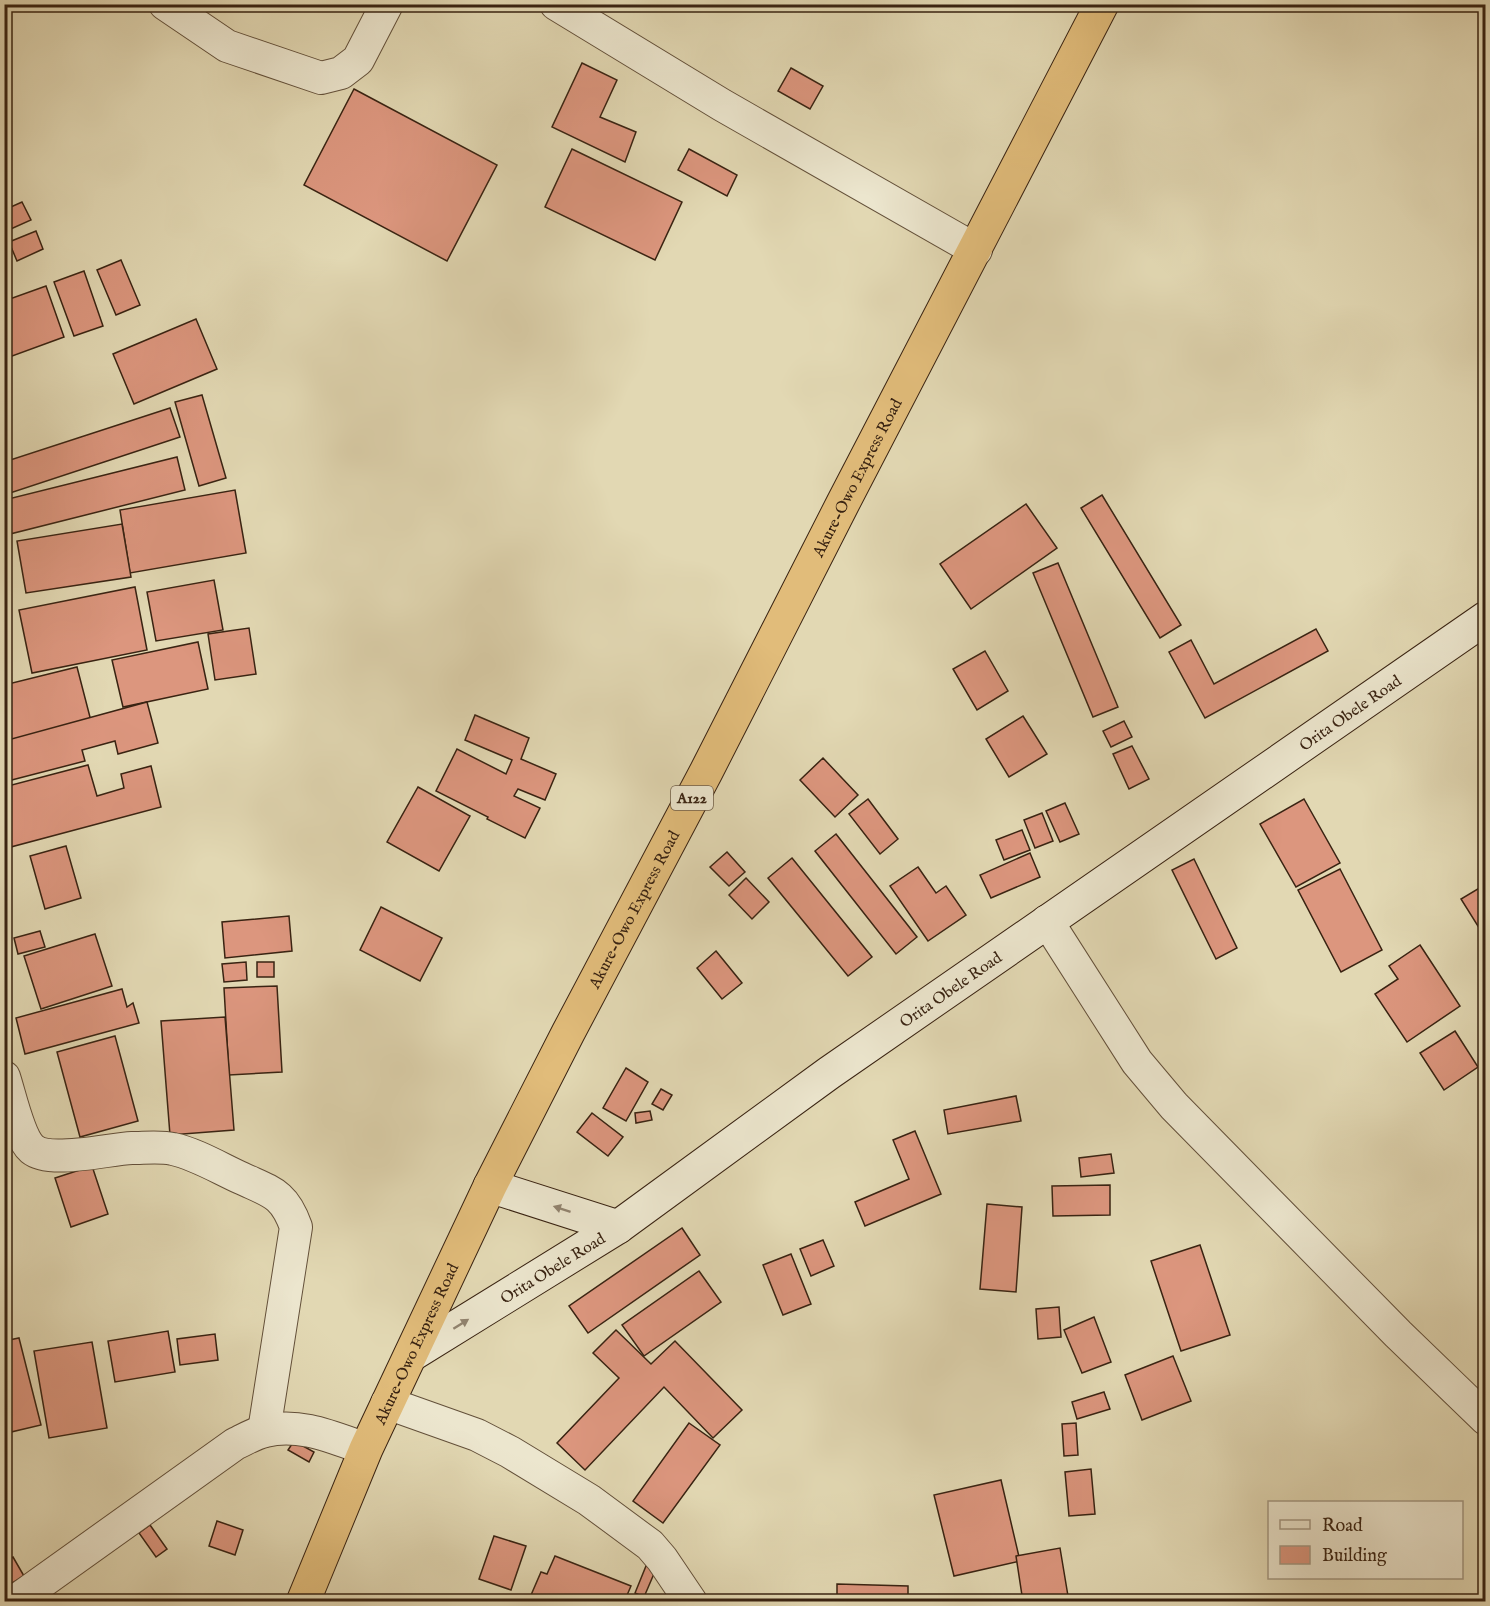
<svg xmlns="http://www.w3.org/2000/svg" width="1490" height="1606" viewBox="0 0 1490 1606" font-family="'IM FELL English',serif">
	<rect width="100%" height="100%" fill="#e2d8b3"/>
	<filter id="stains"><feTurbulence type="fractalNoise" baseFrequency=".00333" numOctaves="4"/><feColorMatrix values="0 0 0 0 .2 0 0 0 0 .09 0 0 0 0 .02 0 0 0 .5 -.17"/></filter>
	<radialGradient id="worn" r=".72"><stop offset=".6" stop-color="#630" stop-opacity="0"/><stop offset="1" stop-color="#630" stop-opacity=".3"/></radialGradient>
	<!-- building -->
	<g fill="#dc967e" stroke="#392312" stroke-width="1.5">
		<polygon points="582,63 617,80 600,117 636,132 625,162 552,127"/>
		<polygon points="791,68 823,86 810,109 778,91"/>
		<polygon points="354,89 497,165 447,261 304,185"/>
		<polygon points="572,149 682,202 655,260 545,207"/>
		<polygon points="689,149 737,175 727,196 678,170"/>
		<polygon points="22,202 31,220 4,232 4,210"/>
		<polygon points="36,231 43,249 17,261 9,242"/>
		<polygon points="121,260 140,305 116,315 97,270"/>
		<polygon points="84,271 103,326 74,336 54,282"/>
		<polygon points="46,286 64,337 4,359 4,301"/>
		<polygon points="196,319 217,369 134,404 113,354"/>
		<polygon points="202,395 226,478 199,486 175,402"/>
		<polygon points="170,408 180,437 4,495 4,462"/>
		<polygon points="177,457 185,490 10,534 4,513 4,500"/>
		<polygon points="235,490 246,553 130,573 120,510"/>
		<polygon points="1102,495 1181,625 1160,638 1081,508"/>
		<polygon points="1026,504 1057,548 971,609 940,564"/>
		<polygon points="122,524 131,577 26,593 17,541"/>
		<polygon points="1058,563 1118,707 1093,717 1033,573"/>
		<polygon points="214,580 223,630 156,641 147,592"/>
		<polygon points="135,587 147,650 32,673 19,610"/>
		<polygon points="249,628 256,674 215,680 208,634"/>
		<polygon points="1316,629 1328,651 1205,718 1169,652 1191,640 1214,684"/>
		<polygon points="198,642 208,689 123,707 112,660"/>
		<polygon points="985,651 1008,691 977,710 953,669"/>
		<polygon points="77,667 91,721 4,742 4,685"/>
		<polygon points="147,702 158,743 118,754 115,741 82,750 85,761 4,782 4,741"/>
		<polygon points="475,715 529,738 521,759 556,774 545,800 518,789 514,796 540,808 525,838 487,819 488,817 436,791 457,749 506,774 512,760 465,740"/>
		<polygon points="1023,716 1047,754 1009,777 986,739"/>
		<polygon points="1124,721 1132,737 1111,747 1103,731"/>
		<polygon points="1132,746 1149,779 1129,789 1113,754"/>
		<polygon points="823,758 858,795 835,817 800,780"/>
		<polygon points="88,765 97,796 124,788 121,774 151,766 161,807 7,848 4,840 4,787"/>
		<polygon points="418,787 470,816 439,871 387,842"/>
		<polygon points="868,799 898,839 880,854 849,814"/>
		<polygon points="1304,799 1340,863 1296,887 1260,824"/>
		<polygon points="1065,803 1079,834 1060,842 1046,811"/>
		<polygon points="1042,813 1053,841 1035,848 1024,820"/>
		<polygon points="1022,830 1030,850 1004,860 996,840"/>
		<polygon points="836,834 917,937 896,954 815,851"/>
		<polygon points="66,846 81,898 45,909 30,856"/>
		<polygon points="727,852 745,872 729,886 710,867"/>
		<polygon points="1030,853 1040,877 991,898 980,875"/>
		<polygon points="792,858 872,957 848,976 768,878"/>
		<polygon points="1194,859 1237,948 1216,959 1172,870"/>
		<polygon points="918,867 936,893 946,886 966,915 928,941 890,886"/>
		<polygon points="1340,869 1382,950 1341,972 1298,890"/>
		<polygon points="746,878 769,902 752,919 729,895"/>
		<polygon points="1486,884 1486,939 1461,899"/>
		<polygon points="381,907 442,938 420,981 360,950"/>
		<polygon points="289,916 292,951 225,958 222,922"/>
		<polygon points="40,931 45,947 18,954 14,938"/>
		<polygon points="95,934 112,986 41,1009 24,956"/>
		<polygon points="1420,945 1460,1006 1407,1042 1375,994 1398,979 1389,966"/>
		<polygon points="716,951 742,983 722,999 697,968"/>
		<polygon points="246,962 247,980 224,982 222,964"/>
		<rect x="257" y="962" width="17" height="15"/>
		<polygon points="277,986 282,1072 229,1075 224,988"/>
		<polygon points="122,989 127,1007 133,1003 139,1023 25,1054 16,1018"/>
		<polygon points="225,1017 234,1130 170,1135 161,1021"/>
		<polygon points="1455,1031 1478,1067 1444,1090 1420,1053"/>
		<polygon points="115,1036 138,1121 80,1137 57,1052"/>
		<polygon points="626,1068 648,1082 626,1121 603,1108"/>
		<polygon points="661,1089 672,1095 663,1110 652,1104"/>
		<polygon points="1016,1096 1021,1121 948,1134 944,1110"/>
		<polygon points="650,1111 652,1120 636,1123 635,1113"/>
		<polygon points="592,1113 623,1137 608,1156 577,1132"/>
		<polygon points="915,1131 941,1194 865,1226 855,1202 909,1179 893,1140"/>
		<polygon points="1111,1154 1114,1173 1081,1177 1079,1158"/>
		<polygon points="92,1166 108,1214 71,1227 55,1178"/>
		<polygon points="1110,1185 1110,1215 1053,1216 1052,1186"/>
		<polygon points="987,1204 1022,1207 1016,1292 980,1289"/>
		<polygon points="682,1228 700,1255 588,1333 569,1306"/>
		<polygon points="823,1240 834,1266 811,1276 800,1249"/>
		<polygon points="1200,1245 1230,1335 1181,1351 1151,1261"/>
		<polygon points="791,1254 811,1304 783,1315 763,1265"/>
		<polygon points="699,1271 721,1302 644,1356 622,1325"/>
		<polygon points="1059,1307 1061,1337 1038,1339 1036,1309"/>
		<polygon points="1094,1317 1111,1362 1082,1373 1064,1330"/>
		<polygon points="616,1330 651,1364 675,1341 742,1410 713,1438 664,1387 585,1470 557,1443 619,1378 593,1353"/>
		<polygon points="168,1331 175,1372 115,1382 108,1341"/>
		<polygon points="215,1334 218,1360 180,1365 177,1339"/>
		<polygon points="19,1338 41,1425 11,1432 4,1408 4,1341"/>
		<polygon points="92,1342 107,1428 49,1438 34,1351"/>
		<polygon points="1173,1356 1191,1401 1142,1420 1125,1375"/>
		<polygon points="1104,1392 1110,1409 1077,1419 1072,1402"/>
		<polygon points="689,1423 720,1445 663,1523 633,1501"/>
		<polygon points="1076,1423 1078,1455 1064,1456 1062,1424"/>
		<polygon points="294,1441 314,1452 309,1462 288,1450"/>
		<polygon points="1091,1469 1095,1514 1069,1516 1065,1472"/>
		<polygon points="1001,1480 1020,1561 954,1576 934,1495"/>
		<polygon points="217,1521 243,1530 235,1555 209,1546"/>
		<polygon points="150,1525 167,1549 156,1557 139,1533"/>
		<polygon points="494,1536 526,1546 511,1590 479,1579"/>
		<polygon points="1060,1548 1069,1602 1023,1602 1016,1556"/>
		<polygon points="555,1556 631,1586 624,1602 528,1602 541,1572 547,1574"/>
		<polygon points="13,1557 24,1576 4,1588 4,1562"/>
		<polygon points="646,1566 656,1569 644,1597 635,1593"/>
		<polygon points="837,1584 908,1586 908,1602 837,1602"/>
	</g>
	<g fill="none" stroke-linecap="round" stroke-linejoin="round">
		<!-- street casing -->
		<g stroke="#63503a" stroke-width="34">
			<g id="street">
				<polyline points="165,4 227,46 321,78 341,73 358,60 387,4"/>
				<polyline points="556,4 722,105 976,250"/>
				<polyline points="1047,921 1137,1062 1174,1106 1398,1334 1486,1419"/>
				<path d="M4 1077C10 1095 19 1138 32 1149 50 1164 108 1149 132 1148 144 1148 161 1146 173 1149 196 1154 219 1168 241 1178 271 1192 284 1193 296 1227L264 1431"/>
				<polyline points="387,1403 477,1435 510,1452 589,1500 650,1545 662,1559 691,1602"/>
				<path d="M14 1602 235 1444C244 1440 255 1433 265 1431 299 1422 334 1438 366 1449"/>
			</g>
		</g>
		<!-- secondary casing -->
		<g stroke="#392312" stroke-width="35">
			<g id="secondary">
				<polyline points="490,1186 618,1227"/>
				<path id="s1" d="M411 1355 618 1227 829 1073 1486 618"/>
			</g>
		</g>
		<!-- highway casing -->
		<g stroke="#392312" stroke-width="35">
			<g id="highway">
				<path id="s2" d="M303 1602 366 1449 490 1186 568 1033 706 772 843 503 1102 4"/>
			</g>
		</g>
		<!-- street -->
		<use href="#street" stroke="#ece6ce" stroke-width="32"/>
		<!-- secondary -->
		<use href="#secondary" stroke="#ece6ce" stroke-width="33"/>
		<!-- highway -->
		<use href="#highway" stroke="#e1bc7a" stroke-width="33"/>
	</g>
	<!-- one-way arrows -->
	<defs><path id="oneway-solid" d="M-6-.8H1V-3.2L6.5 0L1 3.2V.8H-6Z" transform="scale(1.5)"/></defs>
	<g fill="#928470">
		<use href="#oneway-solid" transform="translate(562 1209) rotate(-162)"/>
		<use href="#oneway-solid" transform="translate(461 1324) rotate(-32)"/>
	</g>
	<g text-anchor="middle" stroke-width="4.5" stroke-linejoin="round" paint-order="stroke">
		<!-- shield labels -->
		<rect fill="#ece6ce" stroke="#6f5e4a" stroke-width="1.5" x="671" y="786" width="42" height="24" rx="4.5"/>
		<g font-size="15" font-weight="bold" fill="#392312">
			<text x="692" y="803">A122</text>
		</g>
		<!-- street labels -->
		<g font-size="16" fill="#392312" stroke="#ece6ce">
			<text dy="6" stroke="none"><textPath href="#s2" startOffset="1254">Akure-Owo Express Road</textPath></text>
			<text dy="6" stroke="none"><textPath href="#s1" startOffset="1138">Orita Obele Road</textPath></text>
			<text dy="6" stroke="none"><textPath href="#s2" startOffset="768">Akure-Owo Express Road</textPath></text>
			<text dy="6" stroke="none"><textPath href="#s1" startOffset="652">Orita Obele Road</textPath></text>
			<text dy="6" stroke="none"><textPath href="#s1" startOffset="166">Orita Obele Road</textPath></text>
			<text dy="6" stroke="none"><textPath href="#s2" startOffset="282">Akure-Owo Express Road</textPath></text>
		</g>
	</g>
	<!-- margin -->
	<rect width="1490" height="1606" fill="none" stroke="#e2d8b3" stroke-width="24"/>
	<rect x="6" y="6" width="1478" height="1594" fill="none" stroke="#392312" stroke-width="3"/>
	<rect x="12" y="12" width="1466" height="1582" fill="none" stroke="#392312" stroke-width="1.5"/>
	<!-- legend -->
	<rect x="1268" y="1501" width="195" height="78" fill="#ece6ce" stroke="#a49883" stroke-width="1.5"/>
	<rect x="1280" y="1520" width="30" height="9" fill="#ece6ce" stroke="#a49883" stroke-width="1.5"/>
	<text x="1322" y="1531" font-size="18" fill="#392312">Road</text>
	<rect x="1280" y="1546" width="30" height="18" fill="#dc967e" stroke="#a49883" stroke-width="1.5"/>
	<text x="1322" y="1561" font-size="18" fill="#392312">Building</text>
	<rect width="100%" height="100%" filter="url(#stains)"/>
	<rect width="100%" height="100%" fill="url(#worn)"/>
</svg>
